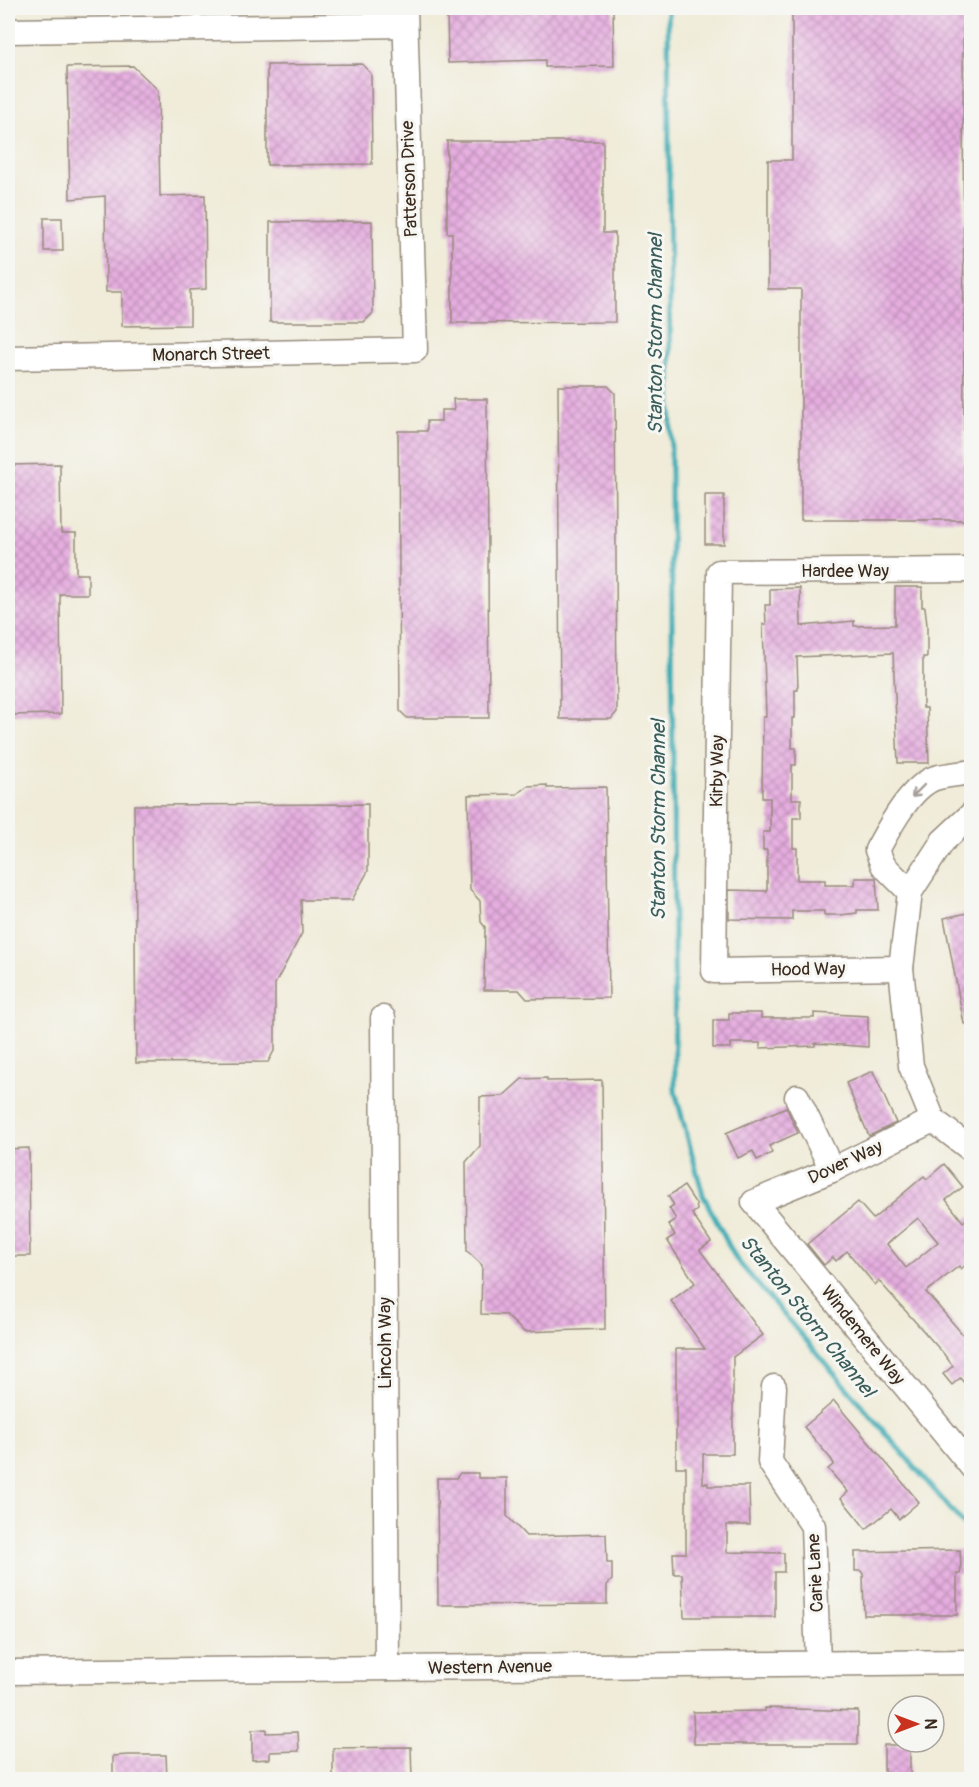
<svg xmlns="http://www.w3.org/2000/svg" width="979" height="1787" viewBox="0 0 979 1787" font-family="Pangolin,sans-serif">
	<defs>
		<pattern id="building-cross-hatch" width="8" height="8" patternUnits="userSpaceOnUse" patternTransform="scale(1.5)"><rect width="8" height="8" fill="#e6aee0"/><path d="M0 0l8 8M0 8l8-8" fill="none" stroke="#bc8eb5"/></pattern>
	</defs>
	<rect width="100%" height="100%" fill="#f6f6f2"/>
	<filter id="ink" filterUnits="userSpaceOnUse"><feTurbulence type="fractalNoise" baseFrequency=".0167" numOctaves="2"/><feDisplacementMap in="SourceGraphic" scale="12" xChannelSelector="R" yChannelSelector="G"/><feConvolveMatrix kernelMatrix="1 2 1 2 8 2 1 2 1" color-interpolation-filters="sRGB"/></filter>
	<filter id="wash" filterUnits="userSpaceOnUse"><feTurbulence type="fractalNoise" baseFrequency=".008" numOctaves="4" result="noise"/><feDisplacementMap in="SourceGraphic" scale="24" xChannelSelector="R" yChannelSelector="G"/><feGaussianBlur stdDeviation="1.35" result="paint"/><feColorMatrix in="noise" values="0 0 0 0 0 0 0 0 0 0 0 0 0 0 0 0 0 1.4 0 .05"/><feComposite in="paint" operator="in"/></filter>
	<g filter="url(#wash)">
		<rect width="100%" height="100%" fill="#f0ecd9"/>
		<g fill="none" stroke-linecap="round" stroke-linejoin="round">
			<!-- stream -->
			<polyline stroke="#3bacb5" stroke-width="5" points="668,8 675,1091 703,1195 736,1259 972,1534"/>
		</g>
		<g id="blocks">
			<!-- building -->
			<g fill="url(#building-cross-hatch)" fill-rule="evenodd">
				<polygon points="447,8 613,8 614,66 545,67 545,60 448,63"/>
				<polygon points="792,8 963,8 964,470 972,470 972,520 801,520 801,289 768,289 768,160 792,160"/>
				<polygon points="362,64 371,74 372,164 267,165 267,65"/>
				<polygon points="133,66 158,90 160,196 205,195 206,289 190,290 190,325 122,326 122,292 106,292 105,196 70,199 67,67"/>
				<polygon points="447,141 603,141 603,233 615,233 615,322 452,323 452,233 447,233"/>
				<polygon points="44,218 62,218 63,251 44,251"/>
				<polygon points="372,221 373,313 364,322 270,322 270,222"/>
				<polygon points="558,386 608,386 615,393 617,712 611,719 560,719"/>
				<polygon points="453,399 487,399 489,718 407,718 400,711 398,431 427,431 427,421 441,421 441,410 454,410"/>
				<polygon points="60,464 61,533 76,533 76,574 88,574 88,594 60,594 61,714 8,715 8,465"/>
				<rect x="705" y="495" width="19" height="49"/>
				<polygon points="895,587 922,587 922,607 925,607 927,625 927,657 923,657 923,708 927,708 929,763 898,763 893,653 797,657 798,690 795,690 795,718 792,718 792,748 796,748 796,765 792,765 792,799 801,799 801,818 793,818 793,848 797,848 797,880 825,880 825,885 855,885 855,878 876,878 878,910 857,910 857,913 840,915 824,915 824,911 792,911 792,920 729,919 729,890 767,891 767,850 763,850 763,832 770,832 770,798 762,798 763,717 766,717 763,624 766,624 765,605 770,605 770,589 800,588 801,626 854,621 854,626 895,625"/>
				<polygon points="547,785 547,788 606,787 609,998 527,999 519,990 484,990 485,927 481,922 480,901 470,890 468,795 517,794 527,786"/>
				<polygon points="368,804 368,871 352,900 301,900 302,933 275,984 275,1049 268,1062 136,1063 134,805"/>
				<polygon points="972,912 972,1023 964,1024 944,918"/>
				<polygon points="729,1013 761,1013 761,1018 814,1018 814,1013 868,1016 868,1047 815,1043 815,1046 760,1048 760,1043 731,1043 731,1048 713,1048 713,1020 729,1020"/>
				<polygon points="873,1071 896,1123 869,1136 846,1083"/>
				<polygon points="547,1078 547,1081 602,1080 605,1329 524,1332 506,1315 481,1314 482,1265 467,1251 466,1162 480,1146 480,1097 503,1096 522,1079"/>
				<polygon points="786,1107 798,1133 769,1146 772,1153 757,1160 753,1151 738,1158 726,1133"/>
				<polygon points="29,1148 30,1256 8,1256 8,1149"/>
				<path d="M944 1164 963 1187 946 1200 963 1222 972 1215V1260L961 1269 959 1266 926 1292 972 1345V1392L960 1378 952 1385 943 1374 953 1366 943 1353 879 1281 875 1285 847 1251 836 1261 833 1257 824 1265 807 1244 858 1202 873 1219 924 1176 927 1179ZM918 1218 938 1242 906 1268 887 1244Z"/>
				<polygon points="684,1186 696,1204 697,1210 692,1214 711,1242 700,1250 763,1335 733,1357 733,1454 703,1454 703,1483 708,1483 708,1486 749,1486 750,1525 727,1525 727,1552 784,1553 784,1572 775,1572 775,1617 684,1617 682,1574 674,1574 673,1553 686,1553 686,1467 676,1467 676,1349 705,1349 671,1301 695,1283 667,1240 675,1235 668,1224 676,1219 669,1208 674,1205 668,1196"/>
				<polygon points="834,1401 919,1502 899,1519 891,1509 866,1529 841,1498 848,1492 828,1469 834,1464 831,1459 804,1427"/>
				<polygon points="460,1473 478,1473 478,1478 507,1478 507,1516 526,1536 606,1534 607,1563 612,1563 612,1580 607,1585 607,1604 438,1605 437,1478 456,1478"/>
				<polygon points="960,1550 961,1569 960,1574 957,1574 957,1615 864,1615 863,1574 861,1571 855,1571 855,1552"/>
				<polygon points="765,1708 858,1711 858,1744 694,1744 693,1712 765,1711"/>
				<polygon points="266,1729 266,1733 298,1732 299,1751 270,1752 270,1759 252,1760 252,1730"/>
				<rect x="884" y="1745" width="26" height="34"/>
				<polygon points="411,1747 412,1779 333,1779 333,1748"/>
				<polygon points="129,1755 166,1755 167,1779 113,1779 113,1756"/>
			</g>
		</g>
	</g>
	<g filter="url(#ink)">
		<use href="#blocks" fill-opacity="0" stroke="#968b7c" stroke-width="1.5"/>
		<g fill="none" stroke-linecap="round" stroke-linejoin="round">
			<!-- minor casing -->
			<g stroke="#968b7c" stroke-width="27">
				<g id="minor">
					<polyline points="8,31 405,25"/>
					<polyline points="8,358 415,350 405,8"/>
					<polyline points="972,814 943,841 910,892 901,968 911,1066 933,1120 972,1150"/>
					<path d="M910 892 883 865 877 850C889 828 910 787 935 778 946 775 959 774 972 772"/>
					<polyline points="901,968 714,971 719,572 972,570"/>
					<polyline points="383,1018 387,1668"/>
					<polyline points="797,1097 832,1170"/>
					<polyline points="933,1120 832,1170 754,1202 972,1467"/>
					<polyline points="774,1387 770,1462 813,1526 818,1663"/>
					<polyline points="8,1672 972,1662"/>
				</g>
			</g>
			<!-- minor -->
			<use href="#minor" stroke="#fff" stroke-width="24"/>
		</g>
		<!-- one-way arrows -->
		<defs><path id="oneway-shaft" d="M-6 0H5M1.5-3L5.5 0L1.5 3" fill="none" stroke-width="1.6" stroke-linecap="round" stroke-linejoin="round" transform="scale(1.5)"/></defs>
		<use stroke="#a79f9a" href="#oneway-shaft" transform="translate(918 791) rotate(135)"/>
	</g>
	<g text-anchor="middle" stroke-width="6" stroke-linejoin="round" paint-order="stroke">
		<!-- street labels -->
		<g font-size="18" fill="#3b2a1e" stroke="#f6f6f2">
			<text transform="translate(409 179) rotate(-92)" y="6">Patterson Drive</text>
			<text transform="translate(211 354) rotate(-1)" y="6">Monarch Street</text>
			<text x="845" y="577">Hardee Way</text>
			<text transform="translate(717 771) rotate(-89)" y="6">Kirby Way</text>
			<text transform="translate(808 969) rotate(-1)" y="6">Hood Way</text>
			<text transform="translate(845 1162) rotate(-25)" y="6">Dover Way</text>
			<text transform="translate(863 1335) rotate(51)" y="6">Windemere Way</text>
			<text transform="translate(385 1343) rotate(-90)" y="6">Lincoln Way</text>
			<text transform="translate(815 1573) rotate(-93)" y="6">Carie Lane</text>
			<text transform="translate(490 1667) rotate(-1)" y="6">Western Avenue</text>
		</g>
		<!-- water labels -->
		<g font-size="20" font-style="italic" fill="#3b5e5a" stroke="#f6f6f2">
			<text transform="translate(655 334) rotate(-90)" y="7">Stanton Storm Channel</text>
			<text transform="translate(658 820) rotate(-90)" y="7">Stanton Storm Channel</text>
			<text transform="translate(808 1316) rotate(51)" y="7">Stanton Storm Channel</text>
		</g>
	</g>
	<!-- margin -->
	<rect width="979" height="1787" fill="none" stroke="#f6f6f2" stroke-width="30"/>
	<!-- north arrow -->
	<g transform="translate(916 1724) rotate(90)"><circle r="28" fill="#f6f6f2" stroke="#aba49d" stroke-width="1.5"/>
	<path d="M0-4.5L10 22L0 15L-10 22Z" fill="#c8321e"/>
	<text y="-9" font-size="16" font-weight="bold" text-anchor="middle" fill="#3b2a1e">N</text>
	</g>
</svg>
